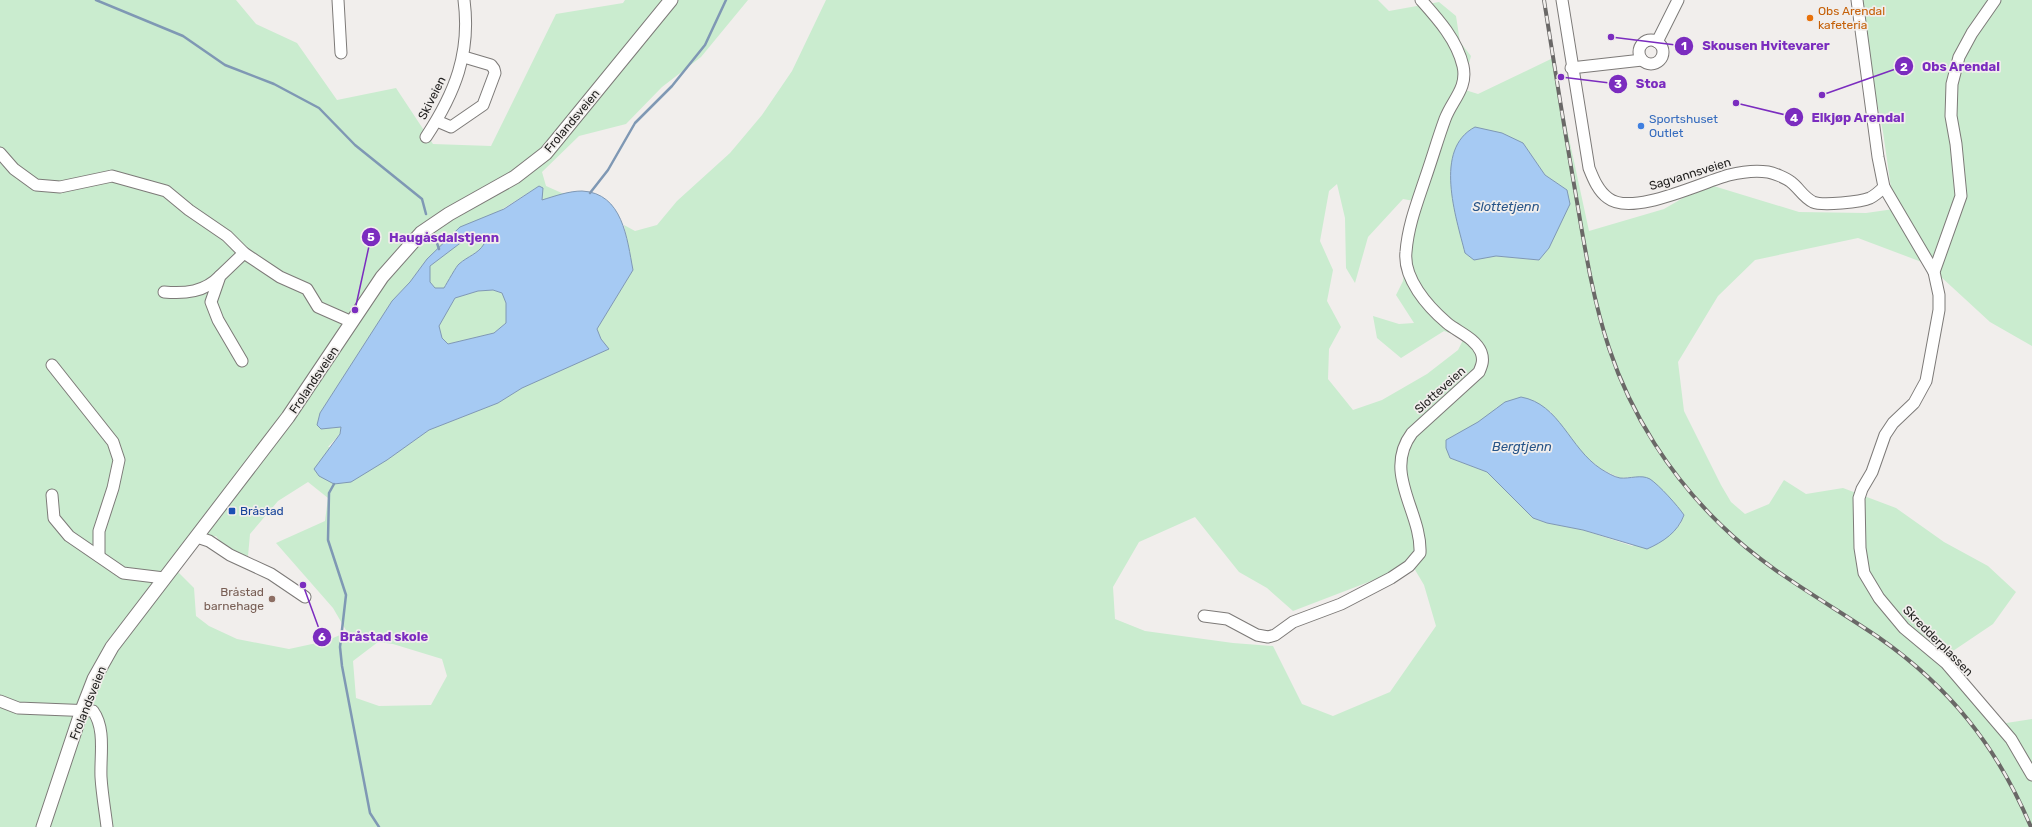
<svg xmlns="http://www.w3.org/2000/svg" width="2032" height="827" viewBox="0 0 2032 827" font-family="Rubik,sans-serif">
	<rect width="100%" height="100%" fill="#f1eeec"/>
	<!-- green -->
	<g fill="#caeccf" fill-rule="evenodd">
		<path d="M0 0H236L256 24 297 43 337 100 396 88 433 144 491 146 556 14 623 3 625 0H748L701 57 662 87 626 124 579 136 542 172 546 186 564 194 542 200 539 186 439 249 427 259 410 282 392 301 320 413V429L341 427 340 434 328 447 387 460 429 430 498 403 522 388 608 349 601 339 597 329 633 270 624 225 635 231 657 225 677 201 730 153 762 115 792 71 826 0H1378L1389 11 1439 2 1456 16 1460 42 1471 56 1462 89 1478 94 1553 58 1556 78 1589 231 1664 209 1707 184 1799 212 1866 213 1894 209 1883 132 1875 93 1860 0H2032V346L1990 322 1927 264 1858 238 1755 260 1718 296 1678 362 1684 411 1721 485 1731 502 1745 514 1769 504 1784 480 1806 494 1843 488 1896 508 1944 542 1988 566 2016 592 1993 624 1944 657 2000 724 2032 719V827H0ZM1523 143 1545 175 1567 190 1539 260 1465 253 1450 174ZM1337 184 1345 218 1346 268 1355 283 1368 237 1403 199 1414 201 1403 281 1396 295 1414 323 1399 324 1373 316 1377 338 1401 358 1444 331 1464 338 1458 350 1427 374 1382 400 1353 410 1328 379 1329 349 1341 327 1327 301 1333 270 1320 241 1329 191ZM1497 407 1550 411 1581 453 1601 469 1620 478 1636 477 1679 508 1684 515 1680 525 1632 546 1583 530 1547 523 1533 518 1487 472 1450 458 1446 440C1462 431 1486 422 1497 407ZM308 482 328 498 325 521 276 543 333 608 347 632 326 641 289 649 237 639 209 626 196 616 194 588 175 569 197 542 216 536 227 551 248 556 250 534 278 501ZM1195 517 1239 572 1267 588 1293 611 1379 578 1411 563 1424 585 1436 626 1390 692 1333 716 1302 704 1273 646 1233 643 1145 631 1115 619 1113 587 1139 542ZM378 642 393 644 442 659 447 676 431 705 379 706 356 698 353 661Z"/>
		<path d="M471 235 481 236 484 244C478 254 468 256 459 264 457 266 447 283 444 288H435L430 282V266Z"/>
		<polygon points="493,290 502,293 506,303 506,323 494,333 448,344 442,338 439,326 455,298 478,291"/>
	</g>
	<!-- water -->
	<g fill="#a6caf3" stroke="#7f98b4" fill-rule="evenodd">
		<path d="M1475 127 1502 133 1523 143 1545 175 1567 190 1570 204 1549 248 1539 260 1496 256 1474 260 1465 253C1456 217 1433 149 1475 127Z"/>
		<path d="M539 186 543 188 542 200C555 196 569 191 582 191 623 193 627 239 633 270L597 329 601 339 609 349 522 388 498 403 429 430 387 460 351 482 334 484 319 476 314 469 340 434 341 427 321 429 317 425 320 413 392 301 410 282 427 259 460 227 504 209ZM471 235 481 236 484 244C478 254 468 256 459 264 457 265 447 283 444 288H435L430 282V266ZM493 290 502 293 506 303V323L494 333 448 344 442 338 439 326 455 298 478 291Z"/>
		<path d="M1521 397C1560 404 1569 448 1601 469 1606 472 1614 477 1620 478 1630 479 1641 474 1650 479 1659 485 1678 506 1684 515 1678 532 1663 542 1647 549L1583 530 1547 523 1533 518 1487 472 1450 458 1446 448V440L1478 422 1505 402Z"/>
	</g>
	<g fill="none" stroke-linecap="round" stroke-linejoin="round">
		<!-- stream -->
		<g stroke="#7f98b4" stroke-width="2.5">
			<polyline points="96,0 183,36 225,65 274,84 319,108 355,145 422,199 426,214"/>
			<polyline points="590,193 608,170 635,123 672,86 705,45 726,0"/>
			<polyline points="437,243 439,249"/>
			<polyline points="334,484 329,493 328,540 346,595 340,647 342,666 370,813 379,827"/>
		</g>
		<!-- minor casing -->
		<g stroke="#7d7a78" stroke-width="13">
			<g id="minor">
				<polyline points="338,0 341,53"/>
				<path d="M1562 0 1589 168C1593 178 1598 191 1608 198 1632 217 1702 182 1729 175 1741 172 1756 170 1768 172 1774 173 1786 178 1791 182 1799 188 1803 197 1813 202 1822 206 1861 202 1870 198 1876 195 1880 191 1884 187L1878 157 1857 0"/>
				<polyline points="1995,0 1972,33 1959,57 1952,84 1951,116 1956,144 1961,196 1934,272 1939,295 1939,310 1926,381 1914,403 1893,423 1885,435 1872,472 1862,489 1859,498 1860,548 1864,573 1879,598 1904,628 1946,663 2011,739 2032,775"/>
				<circle cx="1651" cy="52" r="12"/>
				<polyline points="1657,42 1678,0"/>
				<polyline points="1571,68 1642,60"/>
				<polyline points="437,121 451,127 483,105 495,73 494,69 491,65 464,57"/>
				<path d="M426 137C455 93 471 53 464 0"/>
				<polyline points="0,153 14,169 36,185 60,187 112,176 166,191 189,210 227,236 244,253 280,277 307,289 318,307 352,322"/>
				<polyline points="1884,187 1934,272"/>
				<path d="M164 292C185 294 205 292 220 276"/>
				<polyline points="242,361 218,320 211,302 220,276 244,253"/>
				<polyline points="52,365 113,442 119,460 113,488 99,531 99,556"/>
				<polyline points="52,495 54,518 69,536 123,573 164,578"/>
				<polyline points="197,537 209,541 230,555 271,574 305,597"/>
				<path d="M1204 616 1227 619 1257 635 1268 637 1275 635 1293 622 1341 604 1391 578 1409 566 1420 553C1422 512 1382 473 1412 433L1479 372C1482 365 1484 360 1481 352 1475 338 1458 332 1447 323 1427 306 1403 278 1406 252 1408 226 1417 203 1425 179 1432 159 1438 138 1445 119 1452 100 1468 88 1463 66 1457 40 1438 19 1421 0"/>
				<path d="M0 701 18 708 93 711C106 729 100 756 101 777 102 794 105 810 107 827"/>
			</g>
		</g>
		<!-- major casing -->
		<g stroke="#7d7a78" stroke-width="15">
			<polyline id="major" points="43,827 82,710 94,679 112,647 288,417 382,277 421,233 449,214 515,177 546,153 671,0"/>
		</g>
		<!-- minor -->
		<use href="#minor" stroke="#fff" stroke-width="11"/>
		<!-- major -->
		<use href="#major" stroke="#fff" stroke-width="13"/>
		<!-- rail casing -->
		<g stroke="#6a6867" stroke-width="4">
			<path id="rail" d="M1544 0C1554 63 1564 127 1575 190 1584 243 1592 297 1609 348 1631 415 1671 477 1722 526 1768 571 1825 601 1878 637 1950 687 1997 747 2031 827"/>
		</g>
		<!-- rail -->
		<use href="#rail" stroke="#f1eeec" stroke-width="2.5" stroke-dasharray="8" stroke-linecap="butt"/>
	</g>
	<!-- markers -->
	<circle fill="#e8710a" stroke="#f1eeec" stroke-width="1.5" cx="1810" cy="18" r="4"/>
	<circle fill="#3f7fe0" stroke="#f1eeec" stroke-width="1.5" cx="1641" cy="126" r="4"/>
	<rect fill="#1a4fb4" stroke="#f1eeec" stroke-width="1.5" x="228" y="507" width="8" height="8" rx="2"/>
	<circle fill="#8d6e63" stroke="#f1eeec" stroke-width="1.5" cx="272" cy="599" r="4"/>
	<g text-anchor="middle" stroke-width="3.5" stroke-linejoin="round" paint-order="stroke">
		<!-- food labels -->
		<g font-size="12" fill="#c56008" stroke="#f1eeec" text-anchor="start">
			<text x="1818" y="15">Obs Arendal<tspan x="1818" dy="14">kafeteria</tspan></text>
		</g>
		<!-- street labels -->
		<g font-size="12" fill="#242322" stroke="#f1eeec">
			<text transform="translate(432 98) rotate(-63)" y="4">Skiveien</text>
			<text transform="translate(572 121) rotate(-50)" y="4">Frolandsveien</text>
			<text transform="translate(1690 174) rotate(-17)" y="4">Sagvannsveien</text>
			<text transform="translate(314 380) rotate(-56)" y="4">Frolandsveien</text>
			<text transform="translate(1440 390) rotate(-42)" y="4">Slotteveien</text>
			<text transform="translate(1938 641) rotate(45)" y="4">Skredderplassen</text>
			<text transform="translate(88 703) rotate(-68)" y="4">Frolandsveien</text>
		</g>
		<!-- shop labels -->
		<g font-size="12" fill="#366cbe" stroke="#f1eeec" text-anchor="start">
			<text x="1649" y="123">Sportshuset<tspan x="1649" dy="14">Outlet</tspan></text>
		</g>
		<!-- transit labels -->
		<g font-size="12" fill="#164399" stroke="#f1eeec" text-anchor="start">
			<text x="240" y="515">Bråstad</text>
		</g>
		<!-- education labels -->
		<g font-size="12" fill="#785e54" stroke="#f1eeec" text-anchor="end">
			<text x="264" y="596">Bråstad<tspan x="264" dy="14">barnehage</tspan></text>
		</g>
		<!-- water labels -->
		<g font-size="13" font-style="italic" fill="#265488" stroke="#f1eeec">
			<text x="1506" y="211">Slottetjenn</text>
			<text x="1522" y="451">Bergtjenn</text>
		</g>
	</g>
	<!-- callouts -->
	<path fill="none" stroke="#7b2cbf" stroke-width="1.5" d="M1611 37L1684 46M1822 95L1904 66M1561 77L1618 84M1736 103L1794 117M355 310L371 237M303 585L322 637"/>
	<g fill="#7b2cbf" stroke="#f1eeec" stroke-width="1.5">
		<circle cx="1611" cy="37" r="4"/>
		<circle cx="1822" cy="95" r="4"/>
		<circle cx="1561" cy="77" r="4"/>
		<circle cx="1736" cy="103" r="4"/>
		<circle cx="355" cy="310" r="4"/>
		<circle cx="303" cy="585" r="4"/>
		<circle cx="1684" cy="46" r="10"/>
		<circle cx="1904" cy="66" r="10"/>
		<circle cx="1618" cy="84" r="10"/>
		<circle cx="1794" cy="117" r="10"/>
		<circle cx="371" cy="237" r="10"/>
		<circle cx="322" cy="637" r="10"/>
	</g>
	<g font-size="12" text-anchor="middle" font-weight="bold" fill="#fff">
		<text x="1684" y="50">1</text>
		<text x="1904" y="71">2</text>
		<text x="1618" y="88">3</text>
		<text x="1794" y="122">4</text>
		<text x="371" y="241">5</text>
		<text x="322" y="641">6</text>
	</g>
	<g font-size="13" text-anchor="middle" font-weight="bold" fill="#7b2cbf" stroke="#f1eeec" stroke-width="3.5" stroke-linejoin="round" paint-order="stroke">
		<text x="1766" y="50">Skousen Hvitevarer</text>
		<text x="1961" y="71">Obs Arendal</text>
		<text x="1651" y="88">Stoa</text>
		<text x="1858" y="122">Elkjøp Arendal</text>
		<text x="444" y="242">Haugåsdalstjenn</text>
		<text x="384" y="641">Bråstad skole</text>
	</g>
</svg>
